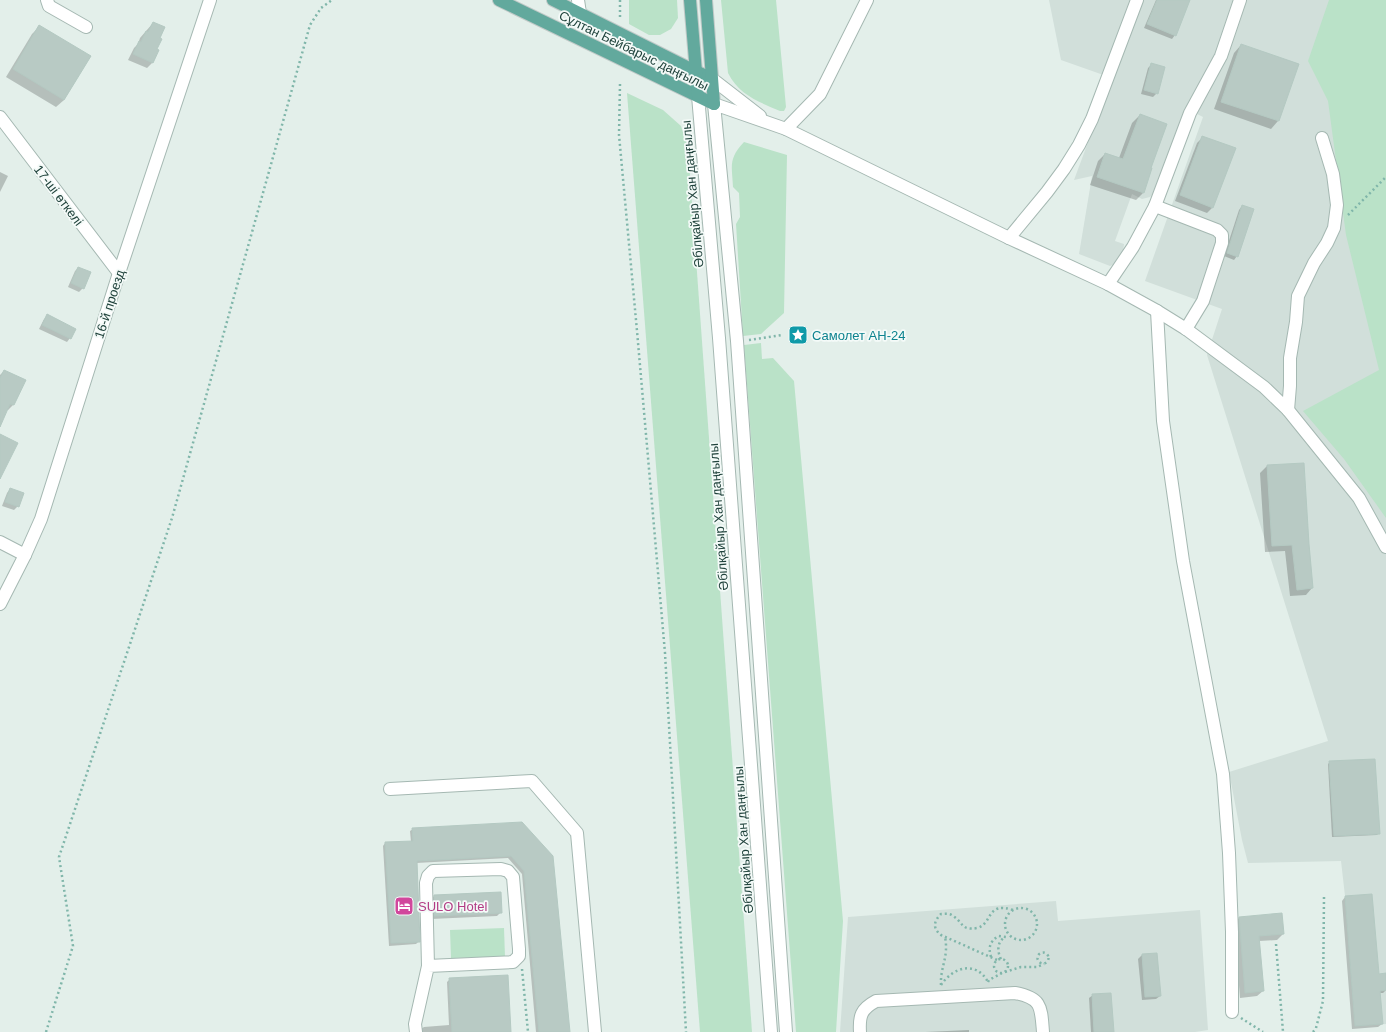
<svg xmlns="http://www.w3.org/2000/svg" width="1386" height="1032" viewBox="0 0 1386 1032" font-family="Helvetica,sans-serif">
	<rect width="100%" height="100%" fill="#e3efea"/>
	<!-- built -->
	<g fill="#d1dfda">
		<polygon points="1049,0 1386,0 1386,1024 1355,1026 1345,896 1341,861 1248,863 1242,840 1229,772 1328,741 1207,355 1222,309 1145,281 1203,117 1185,108 1156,191 1150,197 1142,199 1132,194 1115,241 1124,244 1123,252 1117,263 1110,266 1079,254 1092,176 1074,180 1112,78 1061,60"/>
		<polygon points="1056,901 1058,921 1200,910 1208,1030 1195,1032 840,1032 848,917"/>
	</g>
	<!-- green -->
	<g fill="#bae2c8">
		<polygon points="629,0 677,0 678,18 671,29 660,35 649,35 629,24"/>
		<path d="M721 0H776L786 107 784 111H780C759 102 739 95 728 73Z"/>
		<polygon points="1329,0 1386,0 1386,518 1344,459 1303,411 1379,370 1346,235 1328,101 1308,61"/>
		<polygon points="627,93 663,110 681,126 688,148 752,1032 700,1032"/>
		<path d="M744 142 787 155 784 313 761 334 743 336 736 224 740 217 739 193 733 187C732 166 728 159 744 142Z"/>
		<polygon points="761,343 762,359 773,358 794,381 843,921 836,1032 796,1032 744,345"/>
		<polygon points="504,928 505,957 451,958 450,930"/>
	</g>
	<!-- shadow -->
	<g fill="#0003">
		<polygon points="1156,0 1189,0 1175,35 1172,39 1144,28"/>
		<polygon points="153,23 156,50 153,62 147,68 128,60 134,48 138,44 140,38"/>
		<polygon points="39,27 64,100 56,107 6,77 32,34"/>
		<polygon points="1241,45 1298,64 1278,121 1271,129 1214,109 1234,53"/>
		<polygon points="1151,65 1157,93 1153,97 1141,94 1148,68"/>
		<polygon points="1140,115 1150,169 1143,193 1136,200 1090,185 1098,161 1105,154 1119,158 1132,123"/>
		<polygon points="1203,137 1212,208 1207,213 1175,201 1197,143"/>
		<polygon points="0,172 8,176 0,192"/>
		<polygon points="1242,206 1237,256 1234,260 1224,256 1239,210"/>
		<polygon points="78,268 83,288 79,292 68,287 75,271"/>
		<polygon points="48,316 70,338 67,342 39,329 44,319"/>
		<polygon points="4,371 13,405 8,410 6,410 0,421 0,375"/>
		<polygon points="1303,464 1312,588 1306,595 1290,596 1285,551 1265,552 1260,473 1267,466"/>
		<polygon points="10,489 18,506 14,510 2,506 7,493"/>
		<polygon points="1330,762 1379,833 1377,835 1332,837 1328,764"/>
		<polygon points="522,823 569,1032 536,1032 522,874 508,858 416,863 419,941 416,944 389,946 383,846 385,843 411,842 410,831 413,829"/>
		<polygon points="434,896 501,912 497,916 431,919 431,900"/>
		<polygon points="1345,897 1378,975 1386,979 1386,990 1383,993 1380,993 1382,1024 1378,1027 1352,1029 1342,901"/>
		<polygon points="1239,918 1283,934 1277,940 1259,941 1263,991 1257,996 1240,998 1234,923"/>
		<polygon points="1157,954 1160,996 1156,999 1142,1000 1138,959 1142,955"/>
		<polygon points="450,979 510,1032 422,1032 421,1029 424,1027 449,1025 447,982"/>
		<polygon points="1093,995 1113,1032 1091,1032 1089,998"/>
		<polygon points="969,1030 969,1032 925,1032"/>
	</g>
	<!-- building -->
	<g fill="#b8cac4" stroke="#b4c9c2">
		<polygon points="1157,0 1190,0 1176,36 1147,24"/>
		<polygon points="153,22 165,27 160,38 162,39 157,49 159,50 153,63 133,54 139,41 141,42 146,31 148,32"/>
		<polygon points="39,25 91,56 64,100 13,69"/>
		<polygon points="1241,44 1299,64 1279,121 1221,102"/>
		<polygon points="1151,63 1165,67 1158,94 1144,90"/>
		<polygon points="1140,114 1167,124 1151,168 1152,168 1144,193 1097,177 1105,153 1123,159"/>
		<polygon points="1202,136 1236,148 1213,208 1180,195"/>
		<polygon points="1242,205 1254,209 1238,257 1227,253"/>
		<polygon points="78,267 91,272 84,289 71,283"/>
		<polygon points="47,314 76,329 71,339 42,325"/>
		<polygon points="4,370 26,380 14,405 10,404 0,427 0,378"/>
		<polygon points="0,434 18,443 0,479"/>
		<polygon points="1304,463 1309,544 1313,588 1297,590 1292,545 1272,546 1267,465"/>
		<polygon points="10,488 24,493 19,507 5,502"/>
		<polygon points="1375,759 1380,834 1334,836 1329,761"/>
		<polygon points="522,822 553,856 570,1032 539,1032 524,871 511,856 417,861 420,942 391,943 385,842 413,841 412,828"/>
		<polygon points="501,892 502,913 434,916 434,895"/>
		<polygon points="1372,894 1379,974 1386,973 1386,990 1380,991 1383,1024 1355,1026 1345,896"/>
		<polygon points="1282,913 1284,934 1259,936 1264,991 1245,993 1239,917"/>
		<polygon points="1157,953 1161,996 1145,997 1142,954"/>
		<polygon points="508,975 511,1032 452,1032 449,978"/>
		<polygon points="1111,993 1114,1032 1094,1032 1092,994"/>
	</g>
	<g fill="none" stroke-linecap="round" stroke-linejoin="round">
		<!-- minor casing -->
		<g stroke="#a5b8b2" stroke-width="14">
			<g id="minor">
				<polyline points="47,0 49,6 86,27"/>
				<polyline points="578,0 580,13"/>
				<polyline points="711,78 760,116"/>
				<polyline points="698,96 719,338 771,1032"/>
				<polyline points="0,117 119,273"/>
				<polyline points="786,129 820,94 867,0"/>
				<polyline points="1155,206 1217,230 1222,235 1222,243 1203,301 1186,329"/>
				<polyline points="1009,238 1047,192 1064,169 1079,145 1092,119 1137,0"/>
				<polyline points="1108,284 1133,247 1155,206 1190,113 1221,56 1240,0"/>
				<polyline points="1157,311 1163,421 1183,561 1223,774 1229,853 1232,932 1232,1012"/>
				<polyline points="1288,410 1290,386 1290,358 1296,322 1298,296 1314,263 1327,243 1334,228 1337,205 1333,174 1322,138"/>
				<polyline points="0,542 25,555"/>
				<polyline points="0,604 25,555 41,519 119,273 210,0"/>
				<polyline points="390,789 532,781 577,833 595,1032"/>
				<polyline points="416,1032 415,1024 428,966 426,883 428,876 433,871 501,869 508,871 513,877 519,949 519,956 513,962 428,966"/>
				<polyline points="786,1032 737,341 714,104 786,129 1009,238 1108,284 1157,311 1186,329 1264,387 1288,410 1359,498 1386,547"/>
				<path d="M860 1032C859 1016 861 1009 876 1001L1015 993C1042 998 1041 1007 1043 1032"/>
			</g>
		</g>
		<!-- major casing -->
		<g stroke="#c1cac8" stroke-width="14">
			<g id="major">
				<polyline points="499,0 714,104"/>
				<polyline points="553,0 695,71 711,78"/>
				<polyline points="690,0 698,96"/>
				<polyline points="706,0 714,104"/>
			</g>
		</g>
		<!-- path -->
		<g stroke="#80b6aa" stroke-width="2.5" stroke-dasharray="2 3" stroke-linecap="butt">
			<polyline points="620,0 620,19"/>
			<polyline points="620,84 619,135 637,331 665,653 686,1032"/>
			<polyline points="1348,215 1386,177"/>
			<polyline points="749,340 782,335"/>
			<circle cx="1021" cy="924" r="16"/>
			<polyline points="1276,944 1283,1032"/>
			<circle cx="1043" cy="958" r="5.5"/>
			<path d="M991 957C988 947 990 942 998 936L1006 937"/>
			<path d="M1001 959C997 951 997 942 1005 937"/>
			<circle cx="1001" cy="966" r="7"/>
			<path d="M997 960 941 935C932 928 934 921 941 914 945 914 950 913 953 916 963 922 961 931 977 928 993 924 986 901 1013 910"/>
			<polyline points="522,969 528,1032"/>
			<polyline points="1005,972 1021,967 1037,967 1044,964"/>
			<polyline points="988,982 989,980 1002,973"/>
			<path d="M941 985C940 967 949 957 945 937"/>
			<path d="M941 985C953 967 976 960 988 982"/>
			<polyline points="1241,1018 1263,1032"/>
			<polyline points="46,1032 73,946 59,857 172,518 310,25 321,8 332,0"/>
			<polyline points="1313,1032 1316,1028 1323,1001 1324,897"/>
		</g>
		<!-- minor -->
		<use href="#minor" stroke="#fff" stroke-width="12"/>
		<!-- major -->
		<use href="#major" stroke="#62a99d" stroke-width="12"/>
	</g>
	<!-- icons -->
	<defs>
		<g id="sight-square" transform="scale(1)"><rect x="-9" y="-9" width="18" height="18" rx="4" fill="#0f9aa8" stroke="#f4faf8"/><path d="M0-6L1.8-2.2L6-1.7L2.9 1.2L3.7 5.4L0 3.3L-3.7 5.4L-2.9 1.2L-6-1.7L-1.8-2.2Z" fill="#fff"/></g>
		<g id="hotel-square" transform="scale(1)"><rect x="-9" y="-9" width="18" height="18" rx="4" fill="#d1479c" stroke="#f4faf8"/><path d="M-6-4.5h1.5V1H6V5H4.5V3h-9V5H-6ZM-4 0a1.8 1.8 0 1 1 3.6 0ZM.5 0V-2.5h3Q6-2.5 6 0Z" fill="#fff"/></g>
	</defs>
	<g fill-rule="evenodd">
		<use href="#sight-square" x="798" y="335"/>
		<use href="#hotel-square" x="404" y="906"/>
	</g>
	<g text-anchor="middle" stroke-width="3.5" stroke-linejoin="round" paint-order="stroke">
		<!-- street labels -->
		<g font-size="13" fill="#20433c" stroke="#f4faf8">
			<text transform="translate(634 50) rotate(26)" y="5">Сұлтан Бейбарыс даңғылы</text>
			<text transform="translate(692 194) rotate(-95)" y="5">Әбілқайыр Хан даңғылы</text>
			<text transform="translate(59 195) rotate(53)" y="5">17-ші өткелі</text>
			<text transform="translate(109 304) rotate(-72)" y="5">16-й проезд</text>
			<text transform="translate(718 517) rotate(-94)" y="5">Әбілқайыр Хан даңғылы</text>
			<text transform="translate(743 840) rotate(-94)" y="5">Әбілқайыр Хан даңғылы</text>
		</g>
		<!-- culture labels -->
		<g font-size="13" fill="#0d838f" stroke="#f4faf8" text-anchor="start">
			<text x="812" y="340">Самолет АН-24</text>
		</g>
		<!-- hotel labels -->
		<g font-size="13" fill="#b23c85" stroke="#f4faf8" text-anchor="start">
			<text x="418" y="911">SULO Hotel</text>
		</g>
	</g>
</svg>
